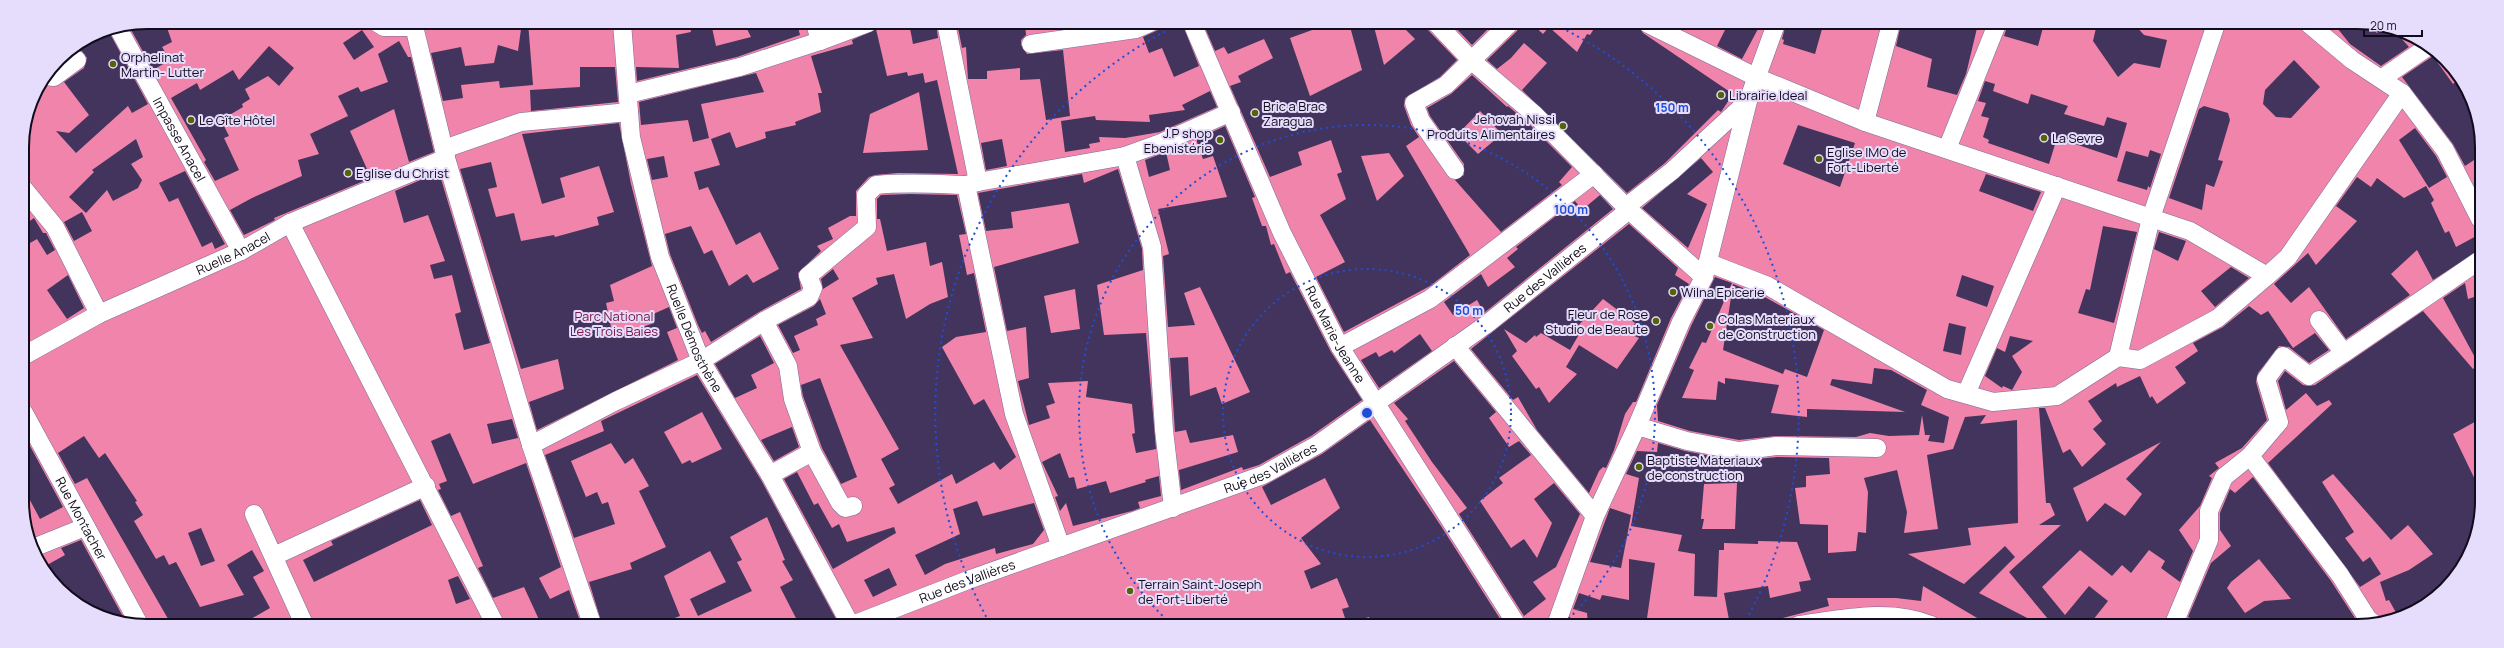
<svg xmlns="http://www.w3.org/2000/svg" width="2504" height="648" viewBox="0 0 2504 648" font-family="Manrope,sans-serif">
	<rect width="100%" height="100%" fill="#dcccfe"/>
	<!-- green -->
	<path fill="#f184aa" d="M147 22 2382 24C2394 29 2408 32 2420 39 2452 58 2468 89 2480 123V526L2465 564 2439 595 2405 617 2365 626 122 624C110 619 96 616 85 609 50 590 38 561 24 526L22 139 35 92 59 58 99 31Z"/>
	<!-- building -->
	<g fill="#42345c" fill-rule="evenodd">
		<polygon points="147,22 165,22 172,42 162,47 170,60 153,70 129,26"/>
		<polygon points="522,22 528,22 533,85 500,88 499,81 461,85 463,98 443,101 431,53 461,47 465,66 494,63 498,45 518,51"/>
		<polygon points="689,23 711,23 716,46 751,37 744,23 797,23 800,35 737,57 637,81 636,67 679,68 676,35 691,32"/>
		<polygon points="909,23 936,23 938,38 913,44"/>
		<polygon points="957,23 1025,23 1026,35 1021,40 1021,45 1027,54 1063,50 1070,116 1046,120 1040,79 1020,80 1020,68 987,71 987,79 968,79 966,47 962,48"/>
		<polygon points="1160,23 1182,23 1199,66 1174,77 1162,48 1149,53 1143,37 1158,30"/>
		<path d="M1203 23H1325L1326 25 1290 38 1310 96 1362 70 1349 23H1373L1384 65 1415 39 1399 23H1426L1428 30 1457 60 1440 77 1405 98 1404 106 1411 125 1423 143 1419 137 1406 146 1470 255 1430 286 1344 332 1316 277 1345 262 1320 215 1346 199 1337 174 1342 172 1331 140 1298 152 1302 165 1270 177 1230 86 1241 82 1238 76 1273 58 1264 39 1228 54 1224 47 1215 51ZM1389 153 1404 176 1377 201 1361 156Z"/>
		<polygon points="1451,23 1494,23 1472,45"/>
		<polygon points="1520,24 1532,24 1543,34 1549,27 1577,52 1587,34 1590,35 1597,24 1638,24 1643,33 1733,94 1721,112 1718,110 1665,163 1627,193 1522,90 1547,63 1524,43 1511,58 1497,69 1487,60 1517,31"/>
		<polygon points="1728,24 1765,24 1763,30 1759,27 1742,59 1717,46"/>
		<polygon points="1786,24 1803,24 1822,29 1815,54 1783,44 1784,40 1782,39"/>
		<polygon points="1901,24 1978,24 1966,74 1957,95 1927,87 1932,59 1896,46"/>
		<polygon points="2008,24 2044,24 2038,46 2004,36"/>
		<polygon points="2104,24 2134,24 2144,35 2167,40 2160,68 2134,63 2118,77 2093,41 2096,28"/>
		<polygon points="2334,24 2367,24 2377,33 2383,25 2392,28 2409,47 2381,66 2350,44"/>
		<path d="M876 29 887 76 907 72 908 76 923 73 925 83 937 80 958 174 898 173 875 175 869 177 856 191V216H850L828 228 833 239 817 246 821 251 798 273 801 289 759 312 711 342 705 331 702 333 698 325 670 254 665 234 691 226 704 254 712 250 729 286 747 274 753 283 779 269 760 232 736 245 708 187 699 190 694 172 720 165 711 139 730 132 736 148 766 138 765 132 796 125 795 122 821 112 818 93H822L811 56 853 44 852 40ZM919 92 928 150 863 153 870 114Z"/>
		<polygon points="108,30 148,104 132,113 128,106 76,153 56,131 69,133 89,115 64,82 84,68 87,58 82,51 75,50 56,63 99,31"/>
		<polygon points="362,30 374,47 354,60 343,43"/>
		<polygon points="399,41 408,57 411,57 434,152 409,162 394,109 350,131 371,178 274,218 275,220 244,235 230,210 252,198 302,176 298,160 319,154 310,134 348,116 338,96 358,87 361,92 388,82 378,54"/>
		<polygon points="269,46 294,68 279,86 268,76 245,89 250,99 242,104 243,107 221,120 229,136 224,138 239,170 215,181 204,162 206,160 171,98 197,83 200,90 233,70 239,80"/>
		<polygon points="2433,56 2453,84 2459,78 2469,92 2480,123 2480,156 2465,166 2453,144 2402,77"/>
		<polygon points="2294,60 2320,87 2291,118 2276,117 2263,104 2265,90"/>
		<polygon points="580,67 615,67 618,102 531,111 530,90 580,87"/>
		<polygon points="756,73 764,92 701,104 709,138 693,142 688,120 641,125 639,102"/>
		<path d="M1472 75 1507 107 1508 106 1527 122 1572 167 1559 182 1562 185 1501 232 1455 180 1464 175V164L1430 116 1427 108 1451 94ZM1480 111 1502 134 1478 154 1458 134Z"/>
		<polygon points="1985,81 1995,84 1993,91 2028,104 2031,94 2068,106 2064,114 2104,126 2107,117 2127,123 2117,158 2057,138 2049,164 1988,143 1989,140 1983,137 1989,118 1981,116 1986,103 1978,101"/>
		<polygon points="1210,91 1217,107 1160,132 1125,138 1099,137 1100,142 1089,144 1090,148 1065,152 1061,121 1095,116 1096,120 1150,122 1149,115 1185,110 1182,105"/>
		<polygon points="2204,106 2228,113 2230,120 2218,160 2223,161 2214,187 2206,184 2202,210 2169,198 2199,109"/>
		<polygon points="619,123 631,184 652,266 610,285 614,301 606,303 613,337 654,323 651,315 669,307 677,328 667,332 678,360 537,430 529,402 564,389 558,359 521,369 460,169 491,162 497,187 488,189 496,217 514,213 521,241 554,235 555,237 599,225 597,217 614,212 599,166 560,178 565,197 542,204 522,134"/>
		<polygon points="1798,125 1855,143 1840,187 1783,164"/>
		<polygon points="1225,126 1255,197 1252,198 1262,226 1266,226 1271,245 1274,244 1286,274 1290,272 1331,352 1362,400 1311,436 1259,465 1243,470 1242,467 1181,490 1179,470 1238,452 1233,435 1190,443 1186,430 1175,432 1170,358 1188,357 1190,396 1216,387 1222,404 1250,392 1200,287 1184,293 1195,325 1168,327 1163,256 1169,254 1158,209 1227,197 1213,156 1203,159 1197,142 1197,139"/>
		<polygon points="2415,128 2436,156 2447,177 2429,188 2399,140"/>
		<polygon points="136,139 143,157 131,164 142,180 138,188 113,201 107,190 86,213 69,197 94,172 92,170"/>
		<polygon points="1002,139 1007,166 986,170 981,143"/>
		<polygon points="2150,150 2161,154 2150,188 2148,186 2147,190 2117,181 2126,151 2148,157"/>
		<polygon points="1166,152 1170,170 1149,177 1145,160"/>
		<polygon points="664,156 668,177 652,180 647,159"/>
		<polygon points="1701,158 1713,172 1687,194 1707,204 1688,248 1642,208"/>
		<path d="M1118 169 1142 249 1143 270 1097 285 1104 335 1146 333 1156 449 1136 453 1132 434 1135 433 1132 404 1086 397 1088 381 1048 383 1055 403 1046 406 1050 418 1029 425 1018 381 1029 378 1026 327 1007 331 994 267 1079 243 1069 203 1011 212 1013 228 986 231 978 193 1082 174 1084 183ZM1075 289 1080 329 1051 333 1044 296Z"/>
		<polygon points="185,171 225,244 215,249 212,242 202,247 178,198 169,202 159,183"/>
		<polygon points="439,172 490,343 464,350 455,314 461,312 452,275 434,279 430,265 445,261 428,215 404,223 395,191"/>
		<polygon points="1986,174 2041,192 2033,211 1979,191"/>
		<polygon points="2357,177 2371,187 2377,178 2404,198 2426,186 2434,200 2431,203 2445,233 2449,231 2456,247 2480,234 2480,250 2433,280 2417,250 2391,274 2410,295 2346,339 2309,287 2291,303 2274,284 2308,253 2316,265 2357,221 2336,206"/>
		<polygon points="910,194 957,195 966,234 959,235 967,275 974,273 986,332 956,337 942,347 974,405 984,399 1016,457 1000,470 994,462 956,484 952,474 898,504 889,488 895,485 881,459 899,449 840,345 873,338 852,298 878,284 876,278 894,274 906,319 930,304 948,297 942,262 930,266 926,242 887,251 880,219 877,219 877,199 881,195"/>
		<polygon points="1600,195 1613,209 1484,313 1477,300 1453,315 1444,302 1481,274 1488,287 1515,267 1507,258 1518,249 1516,247 1575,201 1582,210"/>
		<polygon points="82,212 92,231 74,241 64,222"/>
		<polygon points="34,218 43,233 46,233 55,250 47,255 37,239 23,247 23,226"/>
		<path d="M1629 224 1678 268 1675 275 1689 284 1671 318 1636 402H1633L1625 414 1614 450 1606 468 1603 467 1599 471 1589 493 1537 430 1518 397 1513 400 1471 349ZM1603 299 1635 323 1630 334 1639 338 1617 369 1579 345 1566 367 1577 374 1549 403 1539 387 1536 389 1512 356 1517 351 1504 329 1526 343 1535 335 1536 337 1541 333 1570 350 1581 331 1576 328Z"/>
		<polygon points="2103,226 2137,232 2114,323 2078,313 2086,289 2090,290"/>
		<polygon points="2159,232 2186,241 2178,261 2154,249"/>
		<polygon points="2231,267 2249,278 2215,307 2201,291"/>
		<polygon points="833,269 839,279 823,289 821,279"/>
		<polygon points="68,275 84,308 67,319 47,290"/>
		<polygon points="1962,275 1994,286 1987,307 1956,296"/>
		<polygon points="1715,277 1732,283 1706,343 1702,342 1689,368 1694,370 1682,398 1716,400 1718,381 1725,384 1725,378 1779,385 1771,413 1807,417 1807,409 1905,412 1830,385 1832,379 1872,384 1874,368 1891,370 1927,390 1921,405 1949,417 1944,443 1928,441 1930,435 1925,435 1922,415 1919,435 1889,436 1870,433 1856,437 1776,436 1739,440 1690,431 1658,421 1657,405 1691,326"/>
		<polygon points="2465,283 2468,299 2480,295 2480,419 2453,434 2480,490 2480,526 2465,564 2439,595 2399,618 2389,600 2386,601 2380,582 2409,570 2433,554 2408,525 2391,540 2333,474 2322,482 2354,532 2345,538 2363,562 2370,557 2381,574 2360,587 2268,463 2332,404 2329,400 2317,406 2306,393 2286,410 2278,381 2285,371 2303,385 2309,386 2315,385 2423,311 2473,369 2479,365 2443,298"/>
		<polygon points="1733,284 1763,296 1824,330 1807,377 1785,369 1783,374 1723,350"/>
		<polygon points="820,299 826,314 816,319 818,325 794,336 800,350 793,353 778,325 814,306"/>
		<path d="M2249 306 2261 315 2268 311 2293 348 2315 333 2329 350 2309 363 2289 347 2279 346 2258 373 2256 382 2267 420 2242 448 2215 463 2219 468 2209 476 2212 478 2200 506 2179 530 2193 551 2180 582 2161 568 2165 561 2149 550 2131 573 2122 565 2112 576 2080 550 2042 587 2065 615 2089 586 2108 601 2089 625H2053L2009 572 2061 525H2039L2055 515 2050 503H2046L2039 408H2045L2063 453 2070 449 2082 467 2106 444 2093 429 2102 421 2088 401 2116 383 2117 387 2140 376 2150 398 2152 396 2157 404 2186 383 2175 367 2198 351 2193 343 2223 327ZM2161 442 2126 479 2142 494 2125 516 2105 503 2087 522 2073 488Z"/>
		<polygon points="1949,323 1966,327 1961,355 1943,351"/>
		<polygon points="1420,334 1432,351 1379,388 1361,360 1376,352 1379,357 1392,350 1394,353"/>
		<polygon points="760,336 774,363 751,375 757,388 735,398 715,364"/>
		<polygon points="2010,336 2033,341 2012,356 2022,372 2012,390 2003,386 2002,388 1985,376 1997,348 2005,352"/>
		<polygon points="1454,361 1496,412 1489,418 1509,447 1519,441 1531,455 1499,478 1503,483 1480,501 1511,548 1524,539 1537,558 1552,523 1534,499 1554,483 1580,514 1556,567 1533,582 1546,599 1524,616 1459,514 1467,508 1432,462 1405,421 1408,419 1394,403"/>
		<path d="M697 375 761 480 837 621 829 624H799L780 587 793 580 782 561 785 560 767 517 730 537 742 560 737 562 752 591 698 616 690 599 726 582 710 551 664 576 680 616 658 624H649L646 618 629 624H602L589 582 632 569 630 563 666 547 639 491 649 486 633 458 625 464 611 443 571 461 586 497 597 492 602 504 608 502 615 524 574 538 545 455 604 431 601 421ZM702 412 722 449 692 463 690 460 682 464 664 432Z"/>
		<polygon points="820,378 857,477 841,484 822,448 803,396 801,385"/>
		<path d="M1986 415 1980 424 2017 420 2018 523 1968 528 1971 545 1908 554 1964 584 2005 546 2015 557 1979 593 2041 625H1989L1923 586 1921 601 1896 598H1827L1829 606 1756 625H1730L1724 593 1768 586 1770 598 1801 591 1799 582 1811 580 1797 542 1758 541V544L1724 543V550H1719L1717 597 1694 596 1695 554 1678 551 1682 535 1631 526 1639 478 1626 474 1637 451 1657 452 1658 443 1685 451 1737 461 1777 457 1829 458 1830 474 1806 476V487L1795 488 1800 524 1828 525V553L1856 551 1858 532 1866 533 1868 492 1864 478 1897 470 1907 512 1904 533 1938 529 1927 455 1953 449 1965 417ZM1737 483 1735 529H1702L1704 519H1701L1704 484Z"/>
		<polygon points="512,419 518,438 492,444 487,424"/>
		<polygon points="1370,420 1441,526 1504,625 1484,625 1479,618 1471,625 1372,625 1369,617 1347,624 1342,609 1349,607 1337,578 1311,589 1304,571 1321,564 1301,538 1340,508 1325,478 1271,505 1262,487 1322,454"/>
		<polygon points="792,427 799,447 774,461 761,440"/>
		<polygon points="450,433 473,484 526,463 561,567 539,578 550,599 569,590 581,624 541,624 524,587 493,598 478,568 483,566 460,512 451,516 438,490 441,489 439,484 447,481 431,441"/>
		<polygon points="24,435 63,507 40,519 24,489"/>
		<polygon points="84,436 99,458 105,453 137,501 135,502 143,515 134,521 156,559 164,555 169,565 176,562 200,607 244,595 227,565 252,550 264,571 253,577 270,608 242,624 171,624 87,478 75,484 58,453"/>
		<polygon points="1060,453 1069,478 1074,477 1077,489 1106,481 1110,493 1146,482 1145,480 1159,476 1161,496 1138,502 1140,508 1132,511 1073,526 1066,503 1060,511 1055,497 1058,496 1042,462"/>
		<polygon points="797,472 814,505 818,503 832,528 839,524 847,542 894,527 896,533 833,569 784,479"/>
		<path d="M2253 477 2331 581 2360 626H2226L2230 622 2206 620 2204 624 2188 617 2211 563 2231 546 2220 530V513L2230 489 2235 493ZM2259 559 2291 599 2264 601 2245 613 2227 588 2231 582Z"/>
		<polygon points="420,500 432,525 314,582 303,560 333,545 331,541"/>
		<polygon points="977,501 983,516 1034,503 1044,530 1033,544 996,554 995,548 945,564 925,575 915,555 960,534 953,509"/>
		<polygon points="1610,508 1631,515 1621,568 1590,562"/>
		<polygon points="201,528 215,561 201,566 188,533"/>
		<polygon points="81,540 127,624 85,609 60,591 47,565 65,555 61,548"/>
		<polygon points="1629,559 1655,563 1646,625 1588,625 1587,613 1573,609 1579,593 1600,600 1602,595 1629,600"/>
		<polygon points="889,568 897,585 873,597 864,580"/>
		<polygon points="458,576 470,599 456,604 448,580"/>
	</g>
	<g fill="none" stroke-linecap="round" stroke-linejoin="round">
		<!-- street casing -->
		<g stroke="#7b6d99" stroke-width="19">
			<g id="street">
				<polyline points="376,22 384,27 414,27"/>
				<polyline points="413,22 446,158 531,445 592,624"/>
				<path id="s1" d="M622 23 631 137 660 257 701 361 770 475 850 624"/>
				<polyline points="815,23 820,41 868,23"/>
				<polyline points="946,23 978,182 966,185 1014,414 1061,547"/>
				<path id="s2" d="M1192 23 1282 233 1340 347 1517 625"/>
				<polyline points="1436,23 1472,61 1534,114 1629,210 1704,277"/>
				<polyline points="1648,24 1756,77 1865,122 2190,231 2267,276 2288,257 2402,93"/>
				<polyline points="2309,24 2352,60 2402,93 2445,150 2480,219"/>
				<path id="s3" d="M118 28 241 251"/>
				<polyline points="1031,44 1136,29 1150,23"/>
				<polyline points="46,76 54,77 77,60"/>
				<polyline points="2381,79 2429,46"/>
				<polyline points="628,94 740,67 820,41"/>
				<polyline points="1865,122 1891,24"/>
				<polyline points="444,149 521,122 629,112"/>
				<polyline points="1947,149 1997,24"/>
				<polyline points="1125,156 1152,247 1164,430 1173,508"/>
				<polyline points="1455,170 1421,121 1414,103 1446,85 1510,23"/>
				<polyline points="978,182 1125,156 1161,143 1231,112"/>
				<polyline points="23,188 55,227 99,314"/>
				<polyline points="1627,206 1672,171 1748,101"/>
				<polyline points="290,223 495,624"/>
				<polyline points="1709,263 1768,286 1947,389 1993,402 2057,396 2118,357 2151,218 2216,24"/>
				<polyline points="2319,320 2344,353 2480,260"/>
				<polyline points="764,321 788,366 793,399 812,452 840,503 845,508 853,506"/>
				<polyline points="1455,346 1595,516"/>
				<polyline points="1340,347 1430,299 1594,174"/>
				<path id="s4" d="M23 356 99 314 241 251 290 223 446 158"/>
				<polyline points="2118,357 2140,360 2218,318 2267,276"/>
				<polyline points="1966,394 2057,186"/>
				<path id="s5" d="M24 413 139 624"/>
				<polyline points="1637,426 1687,441 1739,451 1776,446 1877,448"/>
				<path d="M531 445 616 401 701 361 764 321 809 297 813 288 808 276 867 227 866 195 876 185C907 182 936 184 966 185"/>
				<polyline points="2250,456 2279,422 2266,379 2283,356 2309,376 2344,353"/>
				<polyline points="770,475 812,452"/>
				<polyline points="254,514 304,624"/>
				<polyline points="33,548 85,527"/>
				<polyline points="274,556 426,486"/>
				<path id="s6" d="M855 624 968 580 1263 475 1317 445 1487 324 1629 210"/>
				<polyline points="1556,625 1595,516 1637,426 1681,322 1704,277 1748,101 1776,24"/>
				<path d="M1799 625C1842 619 1890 608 1931 625"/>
				<polyline points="2173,626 2209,540 2209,511 2224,477 2250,456 2340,575 2368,619 2374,624"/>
			</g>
		</g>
		<!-- street -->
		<use href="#street" stroke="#fff" stroke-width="18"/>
	</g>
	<!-- distance rings -->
	<g fill="none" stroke="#1d4ed8" stroke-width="2" stroke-dasharray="2 4">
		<circle cx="1367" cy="413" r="144"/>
		<path d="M1171 624A288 288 0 1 1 1563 624"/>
		<path d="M989 622A432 432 0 0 1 1178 25M1556 25A432 432 0 0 1 1745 622"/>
	</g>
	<!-- markers -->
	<g fill="#566408" stroke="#e6ddfc" stroke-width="1.5">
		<circle cx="113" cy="64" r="4"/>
		<circle cx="1721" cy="95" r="4"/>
		<circle cx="1255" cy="113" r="4"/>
		<circle cx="191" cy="120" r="4"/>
		<circle cx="1563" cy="126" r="4"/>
		<circle cx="2044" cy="138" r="4"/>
		<circle cx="1220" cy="140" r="4"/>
		<circle cx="1819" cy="159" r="4"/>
		<circle cx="348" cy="173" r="4"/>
		<circle cx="1673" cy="292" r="4"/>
		<circle cx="1656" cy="321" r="4"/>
		<circle cx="1710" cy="326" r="4"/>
		<circle cx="1639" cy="467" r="4"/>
		<circle cx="1130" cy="591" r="4"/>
	</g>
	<g text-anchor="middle" stroke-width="4" stroke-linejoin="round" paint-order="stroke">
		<!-- poi labels -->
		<g font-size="13" fill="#110c1c" stroke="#e6ddfc" text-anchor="start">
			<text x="121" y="62">Orphelinat<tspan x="121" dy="15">Martin- Lutter</tspan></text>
			<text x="1729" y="100">Librairie Ideal</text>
			<text x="1263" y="111">Bric a Brac<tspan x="1263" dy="15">Zaragua</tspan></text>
			<text x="1555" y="124" text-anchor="end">Jehovah Nissi<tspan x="1555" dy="15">Produits Alimentaires</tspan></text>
			<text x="199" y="125">Le Gîte Hôtel</text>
			<text x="1212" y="138" text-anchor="end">J.P shop<tspan x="1212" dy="15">Ebenistérie</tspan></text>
			<text x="2052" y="143">La Sevre</text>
			<text x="1827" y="157">Eglise IMO de<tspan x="1827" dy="15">Fort-Liberté</tspan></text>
			<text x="356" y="178">Eglise du Christ</text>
			<text x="1681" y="297">Wilna Epicerie</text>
			<text x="1648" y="319" text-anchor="end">Fleur de Rose<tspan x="1648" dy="15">Studio de Beaute</tspan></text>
			<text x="1718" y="324">Colas Materiaux<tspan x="1718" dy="15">de Construction</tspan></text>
			<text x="1647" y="465">Baptiste Materiaux<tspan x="1647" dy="15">de construction</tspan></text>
			<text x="1138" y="589">Terrain Saint-Joseph<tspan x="1138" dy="15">de Fort-Liberté</tspan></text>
		</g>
		<!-- street labels -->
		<g font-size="13" fill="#110c1c" stroke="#e6ddfc">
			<text dy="5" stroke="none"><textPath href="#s3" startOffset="127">Impasse Anacel</textPath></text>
			<text dy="5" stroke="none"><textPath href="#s4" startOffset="234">Ruelle Anacel</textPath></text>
			<text dy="5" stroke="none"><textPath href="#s6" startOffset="779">Rue des Vallières</textPath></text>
			<text dy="5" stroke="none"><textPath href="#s2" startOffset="343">Rue Marie-Jeanne</textPath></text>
			<text dy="5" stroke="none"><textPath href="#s1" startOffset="326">Ruelle Démosthène</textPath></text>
			<text dy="5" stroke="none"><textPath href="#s6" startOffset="444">Rue des Vallières</textPath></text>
			<text dy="5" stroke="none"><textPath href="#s5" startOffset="120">Rue Montacher</textPath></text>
			<text dy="5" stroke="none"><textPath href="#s6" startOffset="120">Rue des Vallières</textPath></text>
		</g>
		<!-- park labels -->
		<g font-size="13" fill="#7a1543" stroke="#e6ddfc">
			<text x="614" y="321">Parc National<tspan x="614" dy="15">Les Trois Baies</tspan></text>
		</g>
	</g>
	<!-- crop -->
	<path d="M0 0H2504V648H0ZM147 29H2357A118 118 0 0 1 2475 147V501A118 118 0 0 1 2357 619H147A118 118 0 0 1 29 501V147A118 118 0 0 1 147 29Z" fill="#e6ddfc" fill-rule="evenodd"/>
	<path fill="none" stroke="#110c1c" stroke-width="2" d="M147 29H2357A118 118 0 0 1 2475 147V501A118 118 0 0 1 2357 619H147A118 118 0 0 1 29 501V147A118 118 0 0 1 147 29Z"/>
	<circle cx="1367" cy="413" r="6" fill="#1d4ed8" stroke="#e6ddfc" stroke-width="2"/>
	<g font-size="12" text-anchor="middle" font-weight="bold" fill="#1d4ed8" stroke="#e6ddfc" stroke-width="4" stroke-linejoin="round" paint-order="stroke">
		<text x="1672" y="112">150 m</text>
		<text x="1571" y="214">100 m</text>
		<text x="1469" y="315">50 m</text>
	</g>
	<!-- scale -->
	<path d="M2364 30v6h58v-6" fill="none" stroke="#110c1c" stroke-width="2"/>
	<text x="2370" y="30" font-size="12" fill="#110c1c" stroke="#e6ddfc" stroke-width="3" paint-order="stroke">20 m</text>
</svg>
